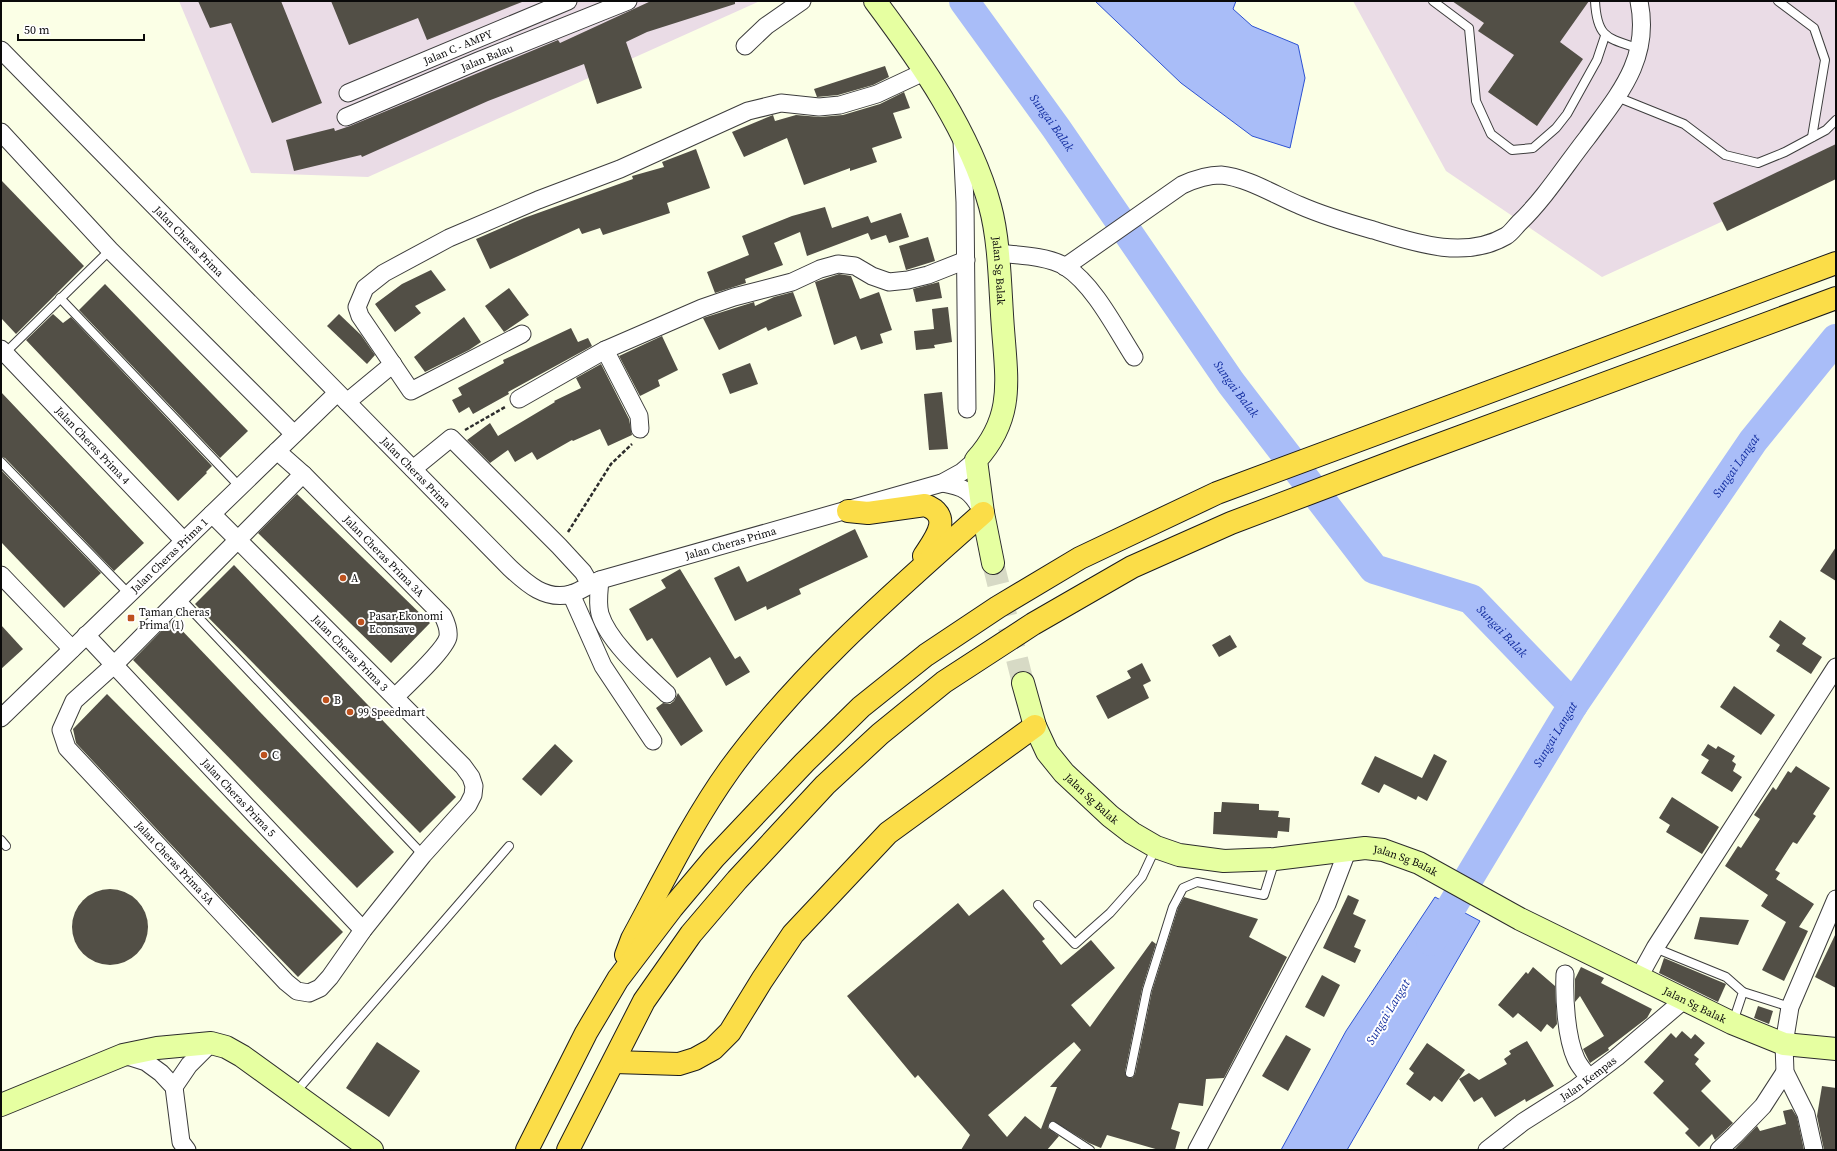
<svg xmlns="http://www.w3.org/2000/svg" width="1837" height="1151" viewBox="0 0 1837 1151" font-family="'Source Serif 4',serif">
	<rect width="100%" height="100%" fill="#fbffe6"/>
	<!-- industrial -->
	<g fill="#eadce6">
		<polygon points="179,1 760,1 368,177 251,173"/>
		<polygon points="1353,1 1836,1 1836,169 1602,277 1446,171"/>
	</g>
	<!-- water -->
	<g fill="#a9bdf8" stroke="#2d52d2">
		<polygon points="1095,1 1236,1 1233,9 1252,26 1298,45 1305,78 1290,148 1252,136 1181,83"/>
		<polygon points="1435,897 1480,921 1347,1150 1281,1150 1346,1031"/>
	</g>
	<g fill="none" stroke-linecap="round" stroke-linejoin="round">
		<!-- river -->
		<g stroke="#a9bdf8" stroke-width="30">
			<path id="s1" d="M964 1 1056 128 1231 383 1374 569 1471 599 1573 705"/>
			<path id="s2" d="M1431 941 1573 705 1753 441 1836 339"/>
		</g>
	</g>
	<!-- building -->
	<g fill="#524f46" fill-rule="evenodd">
		<polygon points="198,1 281,1 322,103 272,123 231,23 210,28"/>
		<polygon points="331,1 522,1 522,2 427,40 418,18 349,45"/>
		<polygon points="651,1 735,1 735,4 647,32 626,42 642,88 597,104 584,64 488,101 362,157 361,155 294,171 286,140 334,128 335,131 350,126 558,40 560,43"/>
		<polygon points="1452,1 1589,1 1560,42 1583,59 1537,126 1488,92 1514,55 1478,31 1484,23"/>
		<polygon points="885,66 889,77 873,85 838,95 817,97 814,89"/>
		<polygon points="904,92 910,108 893,113 902,138 872,148 877,162 850,171 850,168 804,185 787,138 744,157 732,132 773,115 775,121 796,115 820,117 843,115 880,104"/>
		<polygon points="1836,144 1836,179 1727,231 1713,203"/>
		<polygon points="696,149 710,188 667,203 670,213 603,235 600,228 582,234 579,228 490,269 476,239 524,218 633,179 632,176 664,167 662,162"/>
		<polygon points="1,180 84,266 16,334 1,318"/>
		<polygon points="825,207 832,228 868,216 871,223 901,213 909,237 889,243 886,235 871,240 868,233 807,256 800,232 774,243 783,265 745,279 746,283 715,293 707,272 749,255 742,236 792,216"/>
		<polygon points="928,237 935,261 906,270 899,246"/>
		<polygon points="431,270 446,290 415,306 421,313 395,332 375,304 402,284"/>
		<polygon points="839,274 851,276 860,299 879,292 892,330 880,334 883,343 861,350 856,336 834,345 815,282"/>
		<polygon points="939,282 942,298 916,302 913,289"/>
		<polygon points="105,284 248,431 220,458 79,310"/>
		<polygon points="509,288 529,315 504,332 485,306"/>
		<polygon points="793,292 802,316 768,331 766,327 719,350 703,318 754,302 755,306 774,297"/>
		<polygon points="948,307 952,342 934,345 935,348 916,350 914,331 934,329 932,309"/>
		<polygon points="53,314 63,323 71,317 212,466 206,472 207,473 178,501 26,340"/>
		<polygon points="339,314 361,335 375,355 367,364 327,326"/>
		<polygon points="464,317 481,342 469,350 425,372 414,357"/>
		<polygon points="571,328 578,342 588,338 592,346 508,392 509,394 473,414 469,407 459,413 452,400 462,395 458,388 504,363 503,360"/>
		<polygon points="662,336 678,370 658,380 660,386 640,396 619,356"/>
		<polygon points="750,363 758,384 730,394 722,374"/>
		<polygon points="601,364 629,419 632,435 608,446 600,429 573,441 572,440 537,460 532,452 515,462 508,450 490,463 467,440 490,423 498,436 555,402 554,401 581,388 576,378"/>
		<polygon points="1,392 144,543 114,571 5,458 1,457"/>
		<polygon points="942,392 948,449 929,450 924,394"/>
		<polygon points="1,470 101,573 64,608 1,542"/>
		<polygon points="297,494 430,623 391,663 258,533"/>
		<polygon points="855,529 868,557 799,589 801,594 767,610 766,606 735,621 714,578 739,566 747,582"/>
		<polygon points="1836,547 1836,581 1820,571"/>
		<polygon points="234,565 456,797 420,833 195,604"/>
		<polygon points="680,569 735,659 740,656 750,672 726,686 710,657 677,678 652,638 647,641 629,609 666,588 661,580"/>
		<polygon points="172,620 394,852 357,888 133,660"/>
		<polygon points="1780,620 1806,638 1802,644 1822,657 1811,674 1776,651 1780,645 1769,637"/>
		<polygon points="1,625 23,649 1,669"/>
		<polygon points="1230,635 1237,647 1219,657 1212,645"/>
		<polygon points="1142,663 1151,681 1143,685 1149,698 1108,719 1096,696 1131,678 1127,671"/>
		<polygon points="1734,686 1775,715 1761,735 1720,707"/>
		<polygon points="678,693 703,731 681,746 656,708 663,703 670,704 674,701"/>
		<polygon points="107,694 343,932 298,977 227,904 76,743 73,729"/>
		<polygon points="555,744 573,761 541,796 522,779"/>
		<polygon points="1708,744 1716,749 1718,746 1735,756 1732,761 1736,764 1733,771 1742,777 1732,792 1701,773 1709,760 1701,755"/>
		<polygon points="1434,754 1447,761 1427,801 1418,796 1416,800 1384,784 1379,793 1361,784 1375,756 1422,778"/>
		<polygon points="1796,766 1830,788 1813,814 1816,816 1797,844 1793,842 1775,870 1780,873 1776,879 1814,904 1799,927 1808,931 1784,981 1762,970 1786,922 1761,906 1768,895 1725,866 1738,846 1741,848 1760,819 1754,815 1773,787 1776,790 1788,771 1791,773"/>
		<polygon points="1672,797 1719,827 1702,854 1666,832 1670,825 1659,818"/>
		<polygon points="1222,802 1259,804 1259,810 1279,811 1278,817 1290,818 1289,832 1278,831 1277,838 1213,834 1214,812 1221,812"/>
		<path d="M1003 889 1045 939 1042 941 1061 965 1091 940 1115 968 1071 1005 1090 1027 1152 941 1156 944 1142 989 1125 1072 1129 1078H1132L1135 1074 1152 991 1178 908 1184 897 1258 919 1249 937 1287 957 1224 1078 1206 1079 1203 1106 1179 1103 1171 1129 1180 1132 1175 1150H1159L1107 1135 1101 1148 1089 1143 1053 1121 1049 1123 1048 1128 1059 1136 1047 1150H961L970 1135 918 1075 915 1078 847 996 958 903 969 916ZM1074 1042 1081 1050 1050 1087H1057L1041 1129 1025 1116 1007 1137 988 1115Z"/>
		<circle cx="110" cy="927" r="38"/>
		<polygon points="1348,895 1359,900 1353,914 1366,920 1354,947 1361,950 1355,963 1323,948"/>
		<polygon points="1700,917 1749,920 1738,945 1694,939"/>
		<polygon points="1836,933 1836,988 1815,977"/>
		<polygon points="1664,958 1726,984 1718,1002 1659,973"/>
		<polygon points="1533,967 1555,986 1557,1024 1553,1029 1547,1024 1541,1032 1518,1013 1513,1018 1498,1005 1526,972 1528,974"/>
		<polygon points="1581,967 1604,978 1601,983 1652,1009 1647,1018 1608,1048 1609,1050 1590,1063 1583,1049 1604,1036 1580,996 1575,1002 1575,979"/>
		<polygon points="1322,975 1340,985 1324,1017 1305,1007"/>
		<polygon points="1758,1006 1773,1011 1769,1024 1754,1018"/>
		<polygon points="1682,1031 1691,1039 1695,1034 1705,1043 1694,1055 1699,1059 1695,1064 1711,1081 1701,1091 1733,1123 1715,1140 1712,1134 1699,1147 1685,1133 1689,1129 1653,1093 1664,1081 1644,1062 1671,1033 1676,1038"/>
		<polygon points="1286,1035 1311,1049 1288,1091 1262,1076"/>
		<polygon points="1527,1041 1554,1086 1526,1102 1525,1099 1495,1117 1482,1097 1474,1102 1459,1079 1469,1073 1479,1080 1507,1064 1504,1059 1511,1054 1509,1051"/>
		<polygon points="377,1042 420,1071 389,1117 346,1088"/>
		<polygon points="1427,1043 1465,1070 1442,1102 1434,1096 1430,1101 1406,1084 1414,1073 1409,1069"/>
		<polygon points="1822,1086 1836,1088 1836,1150 1824,1150 1817,1116"/>
		<polygon points="1792,1109 1797,1117 1804,1150 1734,1150 1757,1126 1760,1131 1786,1124 1783,1111"/>
	</g>
	<g fill="none" stroke-linecap="round" stroke-linejoin="round">
		<!-- secondary-tunnel -->
		<polyline stroke="#d7dac5" stroke-width="22" stroke-dasharray="22 11" stroke-linecap="butt" points="993,563 1023,683"/>
		<!-- lane casing -->
		<g stroke="#3d3d3d" stroke-width="10">
			<g id="lane">
				<polyline points="1433,1 1469,28 1476,101 1491,134 1512,150 1533,148 1556,128 1567,114 1597,60 1605,36"/>
				<path d="M1595 1C1597 39 1608 38 1640 49"/>
				<polyline points="1778,1 1814,28 1825,60 1812,137"/>
				<polyline points="1617,97 1684,124 1725,155 1758,163 1785,152 1826,130 1836,120"/>
				<polyline points="60,298 240,487"/>
				<polyline points="3,355 110,250"/>
				<polyline points="1,462 129,594"/>
				<polyline points="180,598 423,855"/>
				<polyline points="1,840 6,846"/>
				<polyline points="1038,905 1075,944 1110,913 1142,877 1156,847"/>
				<polyline points="1655,948 1726,977 1743,992 1733,1022"/>
				<polyline points="1743,992 1790,1007"/>
				<polyline points="1130,1073 1147,990 1173,907 1183,888 1197,882 1264,895 1275,860"/>
				<polyline points="295,1093 509,846"/>
				<polyline points="1053,1126 1090,1150"/>
			</g>
		</g>
		<!-- street casing -->
		<g stroke="#3d3d3d" stroke-width="19">
			<g id="street">
				<polyline points="745,46 766,26 802,1"/>
				<path id="s3" d="M1 50 510 568C527 584 546 601 571 594 581 591 590 584 600 580L942 483 962 472 976 460"/>
				<path id="s4" d="M348 93 568 1"/>
				<path id="s5" d="M346 117 478 61 628 1"/>
				<polyline points="1,132 110,250 294,434"/>
				<polyline points="962,141 965,202 967,409"/>
				<path d="M998 253C1017 255 1049 256 1066 267 1094 285 1116 329 1134 357"/>
				<path d="M1065 267 1182 185C1195 179 1207 175 1221 175 1246 177 1277 196 1299 205 1324 216 1348 223 1373 230 1415 243 1465 260 1506 236 1511 233 1515 227 1519 223 1545 198 1565 166 1587 138 1619 94 1651 59 1639 1"/>
				<polyline points="522,334 411,391 360,316 357,307 365,288 384,273 449,238 538,200 620,169 748,111 781,103 819,107 840,105 877,94 926,71"/>
				<path id="s6" d="M1 349 184 541"/>
				<polyline points="605,350 639,416 640,429"/>
				<polyline points="519,399 605,350 702,308 734,297 792,282 820,269 838,264 855,266 872,276 889,282 908,280 928,275 966,260"/>
				<polyline points="347,402 393,364"/>
				<path id="s7" d="M277 451 303 474 443 616C446 622 449 630 448 637 445 650 406 686 395 697"/>
				<polyline points="413,469 451,438 559,546 583,572 590,584"/>
				<path d="M942 483C965 487 971 491 982 511"/>
				<path id="s8" d="M212 514 238 540 463 766 471 777 474 786 473 795 468 805 423 855 363 930 330 977 320 988 309 993 297 991 286 982 67 748 61 730 74 701 115 664 303 474"/>
				<polyline points="1,575 72,649"/>
				<path d="M600 580C599 592 597 603 600 614 609 643 646 674 667 694"/>
				<polyline points="571,594 603,666 653,741"/>
				<path id="s9" d="M86 635 363 930"/>
				<path id="s10" d="M1 718 337 393"/>
				<path d="M1565 974C1564 998 1566 1037 1576 1059 1579 1066 1585 1072 1588 1077"/>
				<polyline points="1639,977 1655,948 1836,667"/>
				<polyline points="124,1055 146,1062 161,1073 174,1087 181,1142 187,1150"/>
				<polyline points="174,1087 189,1065 211,1043"/>
				<polyline points="1197,1150 1313,931 1327,904 1348,849"/>
				<path id="s11" d="M1487 1150 1523 1122 1575 1089 1617 1057 1685 999"/>
				<polyline points="1719,1150 1735,1135 1763,1106 1785,1072"/>
				<polyline points="1814,1150 1806,1114 1785,1072 1784,1044 1790,1007 1836,899"/>
			</g>
		</g>
		<!-- secondary casing -->
		<g stroke="#2c2c2c" stroke-width="24">
			<g id="secondary">
				<path id="s12" d="M875 1C920 61 970 132 990 206 1000 242 1000 292 1003 329 1007 382 1014 418 976 460L983 513 993 563"/>
				<path id="s13" d="M1023 683 1035 726 1047 752 1064 773 1110 816 1132 833 1156 847 1179 855 1224 861 1275 859 1365 848 1383 850 1419 863 1520 919 1732 1023 1784 1044 1836 1049"/>
				<polyline points="1,1105 123,1055 157,1048 211,1043 226,1047 242,1056 372,1150"/>
			</g>
		</g>
		<!-- highway casing -->
		<g stroke="#1b1b1b" stroke-width="24">
			<g id="highway">
				<path d="M848 511 868 513 925 505C954 516 935 539 924 556"/>
				<path d="M626 955 632 939C663 882 692 822 730 769 801 672 893 593 983 513"/>
				<polyline points="614,1062 679,1064 695,1059 713,1049 730,1032 762,980 793,934 888,833 1035,726"/>
				<polyline points="527,1150 586,1033 618,979 672,908 714,858 805,762 861,707 926,655 998,607 1080,558 1217,493 1836,263"/>
				<polyline points="568,1150 644,1001 691,934 737,880 825,785 880,734 944,682 1033,624 1132,567 1231,523 1408,456 1836,298"/>
			</g>
		</g>
		<!-- path -->
		<g stroke="#2c2c2c" stroke-width="2.5" stroke-dasharray="4 2" stroke-linecap="butt">
			<polyline points="465,430 505,407"/>
			<polyline points="568,532 611,464 632,444"/>
		</g>
		<!-- lane -->
		<use href="#lane" stroke="#fff" stroke-width="8"/>
		<!-- street -->
		<use href="#street" stroke="#fff" stroke-width="17"/>
		<!-- secondary -->
		<use href="#secondary" stroke="#e6ffa1" stroke-width="22"/>
		<!-- highway -->
		<use href="#highway" stroke="#fbdd48" stroke-width="22"/>
	</g>
	<!-- markers -->
	<g fill="#be521e" stroke="#fff" stroke-width="1.5">
		<circle cx="343" cy="578" r="4"/>
		<rect x="127" y="614" width="8" height="8" rx="2"/>
		<circle cx="361" cy="622" r="4"/>
		<circle cx="326" cy="700" r="4"/>
		<circle cx="350" cy="712" r="4"/>
		<circle cx="264" cy="755" r="4"/>
	</g>
	<g text-anchor="middle" stroke-width="4" stroke-linejoin="round" paint-order="stroke">
		<!-- street labels -->
		<g font-size="11" fill="#0a0a0a" stroke="#fff">
			<text dy="4" stroke="none"><textPath href="#s4" startOffset="119">Jalan C - AMPY</textPath></text>
			<text dy="4" stroke="none"><textPath href="#s5" startOffset="153">Jalan Balau</textPath></text>
			<text dy="4" stroke="none"><textPath href="#s3" startOffset="268">Jalan Cheras Prima</textPath></text>
			<text dy="4" stroke="none"><textPath href="#s12" startOffset="302">Jalan Sg Balak</textPath></text>
			<text dy="4" stroke="none"><textPath href="#s6" startOffset="133">Jalan Cheras Prima 4</textPath></text>
			<text dy="4" stroke="none"><textPath href="#s3" startOffset="592">Jalan Cheras Prima</textPath></text>
			<text dy="4" stroke="none"><textPath href="#s3" startOffset="964">Jalan Cheras Prima</textPath></text>
			<text dy="4" stroke="none"><textPath href="#s10" startOffset="234">Jalan Cheras Prima 1</textPath></text>
			<text dy="4" stroke="none"><textPath href="#s7" startOffset="150">Jalan Cheras Prima 3A</textPath></text>
			<text dy="4" stroke="none"><textPath href="#s8" startOffset="196">Jalan Cheras Prima 3</textPath></text>
			<text dy="4" stroke="none"><textPath href="#s9" startOffset="223">Jalan Cheras Prima 5</textPath></text>
			<text dy="4" stroke="none"><textPath href="#s13" startOffset="138">Jalan Sg Balak</textPath></text>
			<text dy="4" stroke="none"><textPath href="#s13" startOffset="473">Jalan Sg Balak</textPath></text>
			<text transform="translate(175 863) rotate(47)" y="4">Jalan Cheras Prima 5A</text>
			<text dy="4" stroke="none"><textPath href="#s13" startOffset="797">Jalan Sg Balak</textPath></text>
			<text dy="4" stroke="none"><textPath href="#s11" startOffset="124">Jalan Kempas</textPath></text>
		</g>
		<!-- poi labels -->
		<g font-size="11" fill="#0a0a0a" stroke="#fff" text-anchor="start">
			<text x="351" y="582">A</text>
			<text x="139" y="616">Taman Cheras<tspan x="139" dy="13">Prima (1)</tspan></text>
			<text x="369" y="620">Pasar Ekonomi<tspan x="369" dy="13">Econsave</tspan></text>
			<text x="334" y="704">B</text>
			<text x="358" y="716">99 Speedmart</text>
			<text x="272" y="759">C</text>
		</g>
		<!-- water labels -->
		<g font-size="12" font-style="italic" fill="#102b9e" stroke="#fff">
			<text dy="4" stroke="none"><textPath href="#s1" startOffset="150">Sungai Balak</textPath></text>
			<text dy="4" stroke="none"><textPath href="#s1" startOffset="474">Sungai Balak</textPath></text>
			<text dy="4" stroke="none"><textPath href="#s2" startOffset="565">Sungai Langat</textPath></text>
			<text dy="4" stroke="none"><textPath href="#s1" startOffset="847">Sungai Balak</textPath></text>
			<text dy="4" stroke="none"><textPath href="#s2" startOffset="241">Sungai Langat</textPath></text>
			<text transform="translate(1388 1012) rotate(-59)" y="4">Sungai Langat</text>
		</g>
	</g>
	<!-- border -->
	<rect width="1837" height="1151" fill="none" stroke="#0a0a0a" stroke-width="4"/>
	<!-- scale -->
	<path d="M18 34v6h126v-6" fill="none" stroke="#0a0a0a" stroke-width="2"/>
	<text x="24" y="34" font-size="12" fill="#0a0a0a" stroke="#ffffff" stroke-width="3" paint-order="stroke">50 m</text>
</svg>
